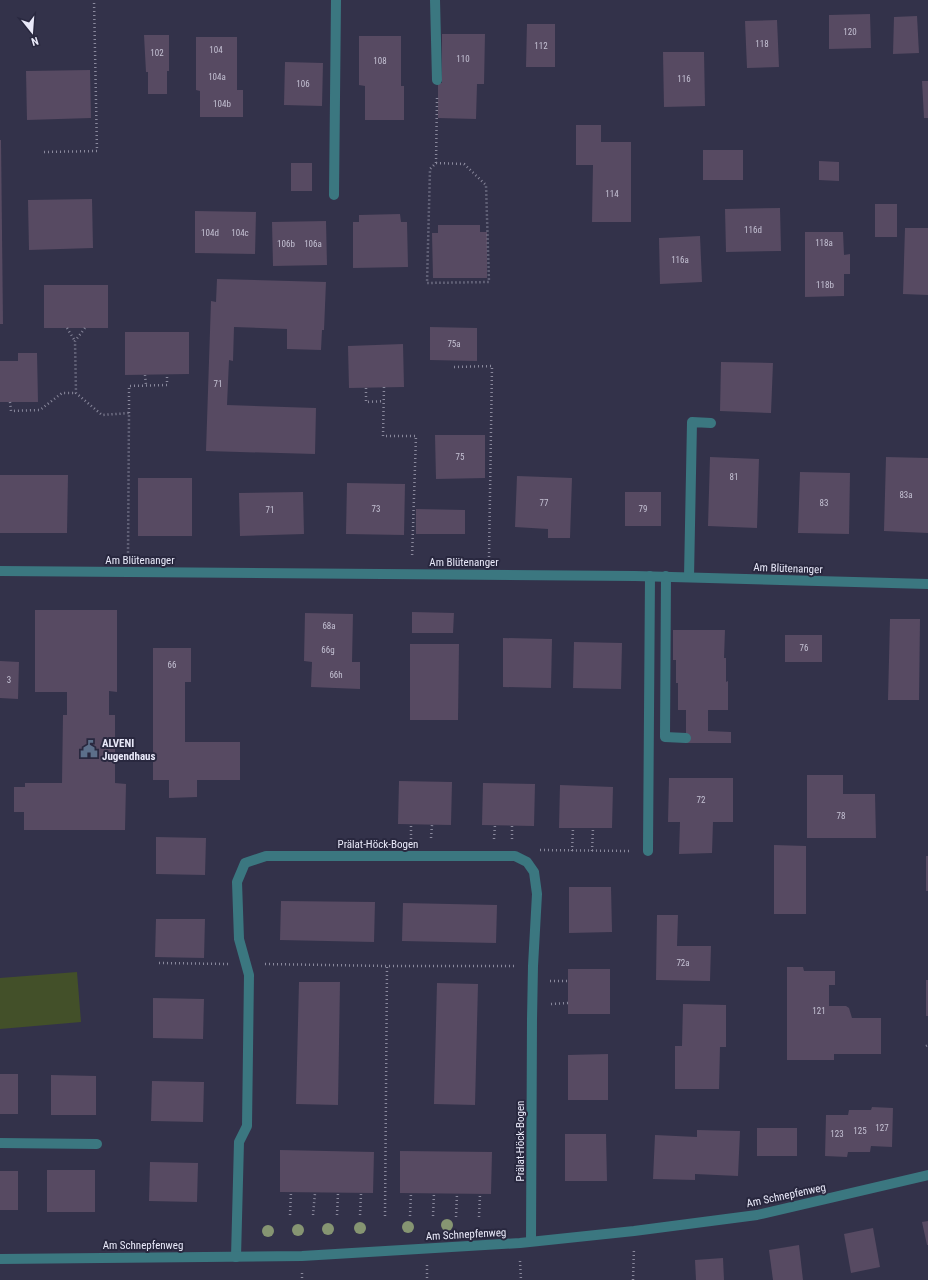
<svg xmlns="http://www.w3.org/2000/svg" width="928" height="1280" viewBox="0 0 928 1280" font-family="'Roboto Condensed',sans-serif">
	<rect width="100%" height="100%" fill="#33324a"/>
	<!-- green -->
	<polygon fill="#435029" points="77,972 81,1022 0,1029 0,978"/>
	<!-- building -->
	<g fill="#574a62">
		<polygon points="870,14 871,48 829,49 829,15"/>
		<polygon points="917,16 919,53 893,54 894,17"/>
		<polygon points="777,20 779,67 747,68 745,21"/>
		<polygon points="527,24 555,24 555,67 526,67"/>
		<polygon points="442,34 485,34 484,84 477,84 476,119 438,118 438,83 442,83"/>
		<polygon points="144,35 169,35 169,71 167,71 167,94 148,94 148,72 146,72"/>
		<polygon points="359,36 401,36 401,86 404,86 404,120 365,120 365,86 359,85"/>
		<polygon points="196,37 237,37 237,90 243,90 243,117 200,117 200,91 196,90"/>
		<polygon points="663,52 704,52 705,106 664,107"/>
		<polygon points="285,62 323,63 322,106 284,105"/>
		<polygon points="90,70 91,118 27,120 26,71"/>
		<polygon points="922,81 928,81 928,118 924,118"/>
		<polygon points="576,125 601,125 601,142 631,142 631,222 592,222 593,165 576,165"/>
		<polygon points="0,140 1,140 3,324 0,324"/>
		<rect x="703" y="150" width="40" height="30"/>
		<polygon points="819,161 839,162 839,181 819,180"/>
		<rect x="291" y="163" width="21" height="28"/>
		<polygon points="92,199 93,248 29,250 28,200"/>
		<rect x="875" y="204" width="22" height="33"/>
		<polygon points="780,208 781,251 726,252 725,209"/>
		<polygon points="195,211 256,212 255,254 195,253"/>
		<polygon points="400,214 401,222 407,222 408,267 353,268 353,222 359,222 359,215"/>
		<polygon points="326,221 327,265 273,266 272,222"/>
		<polygon points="438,225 480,225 480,232 487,232 487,278 433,278 432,233 438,233"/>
		<polygon points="905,228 928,228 928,295 903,294"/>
		<polygon points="805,232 843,232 844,255 850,254 850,274 844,274 844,296 805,297"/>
		<polygon points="700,236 702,282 660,284 659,238"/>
		<polygon points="217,279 326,282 324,330 322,330 321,350 287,349 287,329 234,327 233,361 229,360 227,405 316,408 315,454 206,451 211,301 216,302"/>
		<rect x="44" y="285" width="64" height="43"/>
		<polygon points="430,327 477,328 477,361 430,360"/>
		<polygon points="125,332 189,332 189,374 125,375"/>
		<polygon points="403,344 404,387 349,388 348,346"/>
		<polygon points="18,353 37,353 38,402 0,402 0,361 18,361"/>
		<polygon points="721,362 773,363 771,413 720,411"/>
		<polygon points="435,435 485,435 485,478 436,479"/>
		<polygon points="710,457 759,459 757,528 708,526"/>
		<polygon points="886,457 928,458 928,533 884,531"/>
		<polygon points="800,472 850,473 849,534 798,533"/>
		<polygon points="0,475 68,475 67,533 0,533"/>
		<polygon points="517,476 572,478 570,538 548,538 548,529 515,527"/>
		<rect x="138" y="478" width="54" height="58"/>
		<polygon points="347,483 405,484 404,535 346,534"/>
		<polygon points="303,492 304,534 240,536 239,493"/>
		<rect x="625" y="492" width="36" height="34"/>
		<polygon points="416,509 465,510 465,534 416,534"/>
		<polygon points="35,610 117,610 117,692 109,691 109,715 115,715 115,783 126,784 125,830 24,830 24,812 14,812 14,787 25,787 25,783 62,783 63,715 67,715 67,692 35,692"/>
		<polygon points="412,612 454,613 453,633 412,633"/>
		<polygon points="305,613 353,614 352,662 360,662 360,689 311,687 312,662 304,661"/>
		<polygon points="890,619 920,619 919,700 888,700"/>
		<polygon points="673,630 725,630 724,658 726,658 726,682 728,681 728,710 708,710 708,731 731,732 731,743 686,743 686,710 678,710 678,683 676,683 676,660 673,660"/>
		<rect x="785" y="635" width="37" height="27"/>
		<polygon points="503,638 552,639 551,688 503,687"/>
		<polygon points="574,642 622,643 621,689 573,688"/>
		<polygon points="410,644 459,644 458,720 410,720"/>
		<polygon points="153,648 191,648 191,682 185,682 185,742 240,742 240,780 197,780 197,797 169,798 169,780 153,780"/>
		<polygon points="0,661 19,662 18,699 0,698"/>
		<polygon points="807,775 843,775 843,794 875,794 876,838 807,838"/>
		<polygon points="669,778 733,778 733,822 713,822 712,853 679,854 680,822 668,822"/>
		<polygon points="399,781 452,782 451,825 398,824"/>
		<polygon points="483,783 535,784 534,826 482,825"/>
		<polygon points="560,785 613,787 612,828 559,828"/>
		<polygon points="156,837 206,838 205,875 156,874"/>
		<polygon points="774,845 806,846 806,914 774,914"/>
		<rect x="926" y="856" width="2" height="35"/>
		<polygon points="569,887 611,887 612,932 569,933"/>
		<polygon points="281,901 375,902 374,942 280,940"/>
		<polygon points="403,903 497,905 496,943 402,941"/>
		<polygon points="657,915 678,915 677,946 711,946 710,981 656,980"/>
		<polygon points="156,919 205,919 204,958 155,957"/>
		<polygon points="787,967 803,967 804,971 835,971 835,985 829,985 829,1006 846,1006 849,1008 852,1018 881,1018 881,1054 834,1054 834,1060 787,1060"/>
		<rect x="568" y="969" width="42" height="45"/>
		<rect x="926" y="980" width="2" height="36"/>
		<polygon points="299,982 340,982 338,1105 296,1104"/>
		<polygon points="437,983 478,984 475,1105 434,1104"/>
		<polygon points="153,998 204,999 203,1039 153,1038"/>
		<polygon points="683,1004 726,1005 726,1047 720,1047 719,1089 675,1089 675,1046 682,1046"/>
		<polygon points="608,1054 608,1100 568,1100 568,1055"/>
		<rect x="0" y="1074" width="18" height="40"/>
		<polygon points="51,1075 96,1076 96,1115 51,1115"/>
		<polygon points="152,1081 204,1082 203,1122 151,1121"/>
		<polygon points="872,1107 893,1108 892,1147 871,1146 870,1152 848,1152 847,1157 825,1156 826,1115 848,1115 849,1110 871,1110"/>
		<rect x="757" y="1128" width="40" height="28"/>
		<polygon points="697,1130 740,1131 738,1176 695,1174 695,1180 653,1179 655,1135 697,1137"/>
		<polygon points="565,1134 606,1134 607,1181 565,1181"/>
		<polygon points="280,1150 374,1152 373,1193 280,1192"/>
		<polygon points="400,1151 492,1152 491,1194 400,1193"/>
		<polygon points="150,1162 198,1163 197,1202 149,1201"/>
		<rect x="47" y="1170" width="48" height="42"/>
		<rect x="0" y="1171" width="18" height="39"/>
		<polygon points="928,1221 928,1245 927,1245 922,1222"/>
		<polygon points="873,1228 880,1267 851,1273 844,1234"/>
		<polygon points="799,1245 803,1280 773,1280 769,1250"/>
		<polygon points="723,1258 724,1280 696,1280 695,1260"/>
	</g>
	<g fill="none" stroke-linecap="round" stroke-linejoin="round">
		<!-- path -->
		<g stroke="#8a899d" stroke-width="2.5" stroke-dasharray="1 3" stroke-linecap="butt">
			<polyline points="44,152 97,151 94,0"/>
			<polyline points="436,163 464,164 486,185 489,282 427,283 430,169 436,163 437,98"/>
			<polyline points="67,328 75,341"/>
			<polyline points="85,328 75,341 76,393 102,415 129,413 128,555"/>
			<polyline points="454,367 492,366 489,558"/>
			<polyline points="145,375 146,385"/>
			<polyline points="384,387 383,436 416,436 412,558"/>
			<polyline points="366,388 366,402 384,401"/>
			<polyline points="10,402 11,411 40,410 62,393 76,393"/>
			<polyline points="129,413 129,386 167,385 167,375"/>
			<polyline points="431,838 432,825"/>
			<polyline points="411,839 411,824"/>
			<polyline points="494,839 495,825"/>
			<polyline points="512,839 512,826"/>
			<polyline points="540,850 631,851"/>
			<polyline points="572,851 573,828"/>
			<polyline points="592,851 593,828"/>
			<polyline points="159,963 228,964"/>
			<polyline points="265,964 387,966 516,966"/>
			<polyline points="550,981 568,981"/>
			<polyline points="551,1004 568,1003"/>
			<polyline points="926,1046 928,1045"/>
			<polyline points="290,1215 291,1192"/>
			<polyline points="313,1215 315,1193"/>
			<polyline points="337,1215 338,1193"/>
			<polyline points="360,1215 361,1194"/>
			<polyline points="385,1216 387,966"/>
			<polyline points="410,1216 411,1193"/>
			<polyline points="433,1216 434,1193"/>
			<polyline points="456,1217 457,1194"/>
			<polyline points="479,1217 480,1194"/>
			<polyline points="520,1261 521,1280"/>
			<polyline points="427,1265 427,1280"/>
			<polyline points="302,1273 302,1280"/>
			<polyline points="633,1280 634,1248"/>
		</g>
		<!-- service -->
		<g stroke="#3b7780" stroke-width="10">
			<polyline points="435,0 437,80"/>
			<polyline points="334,195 336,0"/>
			<polyline points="666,576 665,737 686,738"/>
			<polyline points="689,577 692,422 711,423"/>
			<polyline points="648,851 650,576"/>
			<polyline points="0,1143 97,1144"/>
		</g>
		<!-- minor -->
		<g stroke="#3b7780" stroke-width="10">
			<polyline points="0,571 635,576 928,584"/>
			<polyline points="236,1257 239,1142 247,1126 249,975 239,939 237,882 245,863 266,856 515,856 527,862 534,872 537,894 533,966 532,1019 531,1241"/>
			<polyline points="0,1259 302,1256 520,1243 634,1231 757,1215 928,1175"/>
		</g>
	</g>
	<!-- trees -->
	<g fill="#869572">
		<circle cx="447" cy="1225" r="6"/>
		<circle cx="408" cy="1227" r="6"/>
		<circle cx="360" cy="1228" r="6"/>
		<circle cx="328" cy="1229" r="6"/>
		<circle cx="298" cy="1230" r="6"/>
		<circle cx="268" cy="1231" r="6"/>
	</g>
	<!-- icons -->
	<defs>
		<g id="civic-bare" transform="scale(1.38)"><path d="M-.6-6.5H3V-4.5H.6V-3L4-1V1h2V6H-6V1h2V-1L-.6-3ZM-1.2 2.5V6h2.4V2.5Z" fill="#5c6f8a" stroke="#29283f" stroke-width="2.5" paint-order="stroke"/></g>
	</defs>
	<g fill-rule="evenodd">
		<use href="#civic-bare" x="89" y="749"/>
	</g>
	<g text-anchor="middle" stroke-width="4" stroke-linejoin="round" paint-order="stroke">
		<!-- number labels -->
		<g font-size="9" fill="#c4c1d3">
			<text x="850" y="35">120</text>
			<text x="762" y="47">118</text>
			<text x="541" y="49">112</text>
			<text x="216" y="53">104</text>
			<text x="157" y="56">102</text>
			<text x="463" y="62">110</text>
			<text x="380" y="64">108</text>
			<text x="217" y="80">104a</text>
			<text x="684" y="82">116</text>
			<text x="303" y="87">106</text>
			<text x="222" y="107">104b</text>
			<text x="612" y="197">114</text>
			<text x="753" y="233">116d</text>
			<text x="210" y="236">104d</text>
			<text x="240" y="236">104c</text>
			<text x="824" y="246">118a</text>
			<text x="286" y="247">106b</text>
			<text x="313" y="247">106a</text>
			<text x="680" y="263">116a</text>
			<text x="825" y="288">118b</text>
			<text x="454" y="347">75a</text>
			<text x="218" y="387">71</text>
			<text x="460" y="460">75</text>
			<text x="734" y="480">81</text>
			<text x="906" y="498">83a</text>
			<text x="544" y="506">77</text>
			<text x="824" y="506">83</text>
			<text x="376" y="512">73</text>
			<text x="643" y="512">79</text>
			<text x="270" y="513">71</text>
			<text x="329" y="629">68a</text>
			<text x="804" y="651">76</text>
			<text x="328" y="653">66g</text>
			<text x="172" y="668">66</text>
			<text x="336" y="678">66h</text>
			<text x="9" y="683">3</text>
			<text x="701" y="803">72</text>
			<text x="841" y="819">78</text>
			<text x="683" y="966">72a</text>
			<text x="819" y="1014">121</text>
			<text x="882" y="1131">127</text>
			<text x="860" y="1134">125</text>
			<text x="837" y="1137">123</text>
		</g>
		<!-- street labels -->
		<g font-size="11" fill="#e9e9f9" stroke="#29283f">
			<text x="140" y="564">Am Blütenanger</text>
			<text x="464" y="566">Am Blütenanger</text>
			<text transform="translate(788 568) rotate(2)" y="4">Am Blütenanger</text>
			<text x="378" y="848">Prälat-Höck-Bogen</text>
			<text transform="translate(520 1141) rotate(-90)" y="4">Prälat-Höck-Bogen</text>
			<text transform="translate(786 1195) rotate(-12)" y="4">Am Schnepfenweg</text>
			<text transform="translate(466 1234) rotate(-3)" y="4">Am Schnepfenweg</text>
			<text x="143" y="1249">Am Schnepfenweg</text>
		</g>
		<!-- poi labels -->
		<g font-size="11" font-weight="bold" fill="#e9e9f9" stroke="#29283f" text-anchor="start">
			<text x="102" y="747">ALVENI<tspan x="102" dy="13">Jugendhaus</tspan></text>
		</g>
	</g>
	<!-- north arrow -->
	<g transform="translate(32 32) rotate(163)" stroke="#29283f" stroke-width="3" paint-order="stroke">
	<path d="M0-3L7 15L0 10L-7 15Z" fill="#e9e9f9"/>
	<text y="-6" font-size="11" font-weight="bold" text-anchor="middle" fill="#e9e9f9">N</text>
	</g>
</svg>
